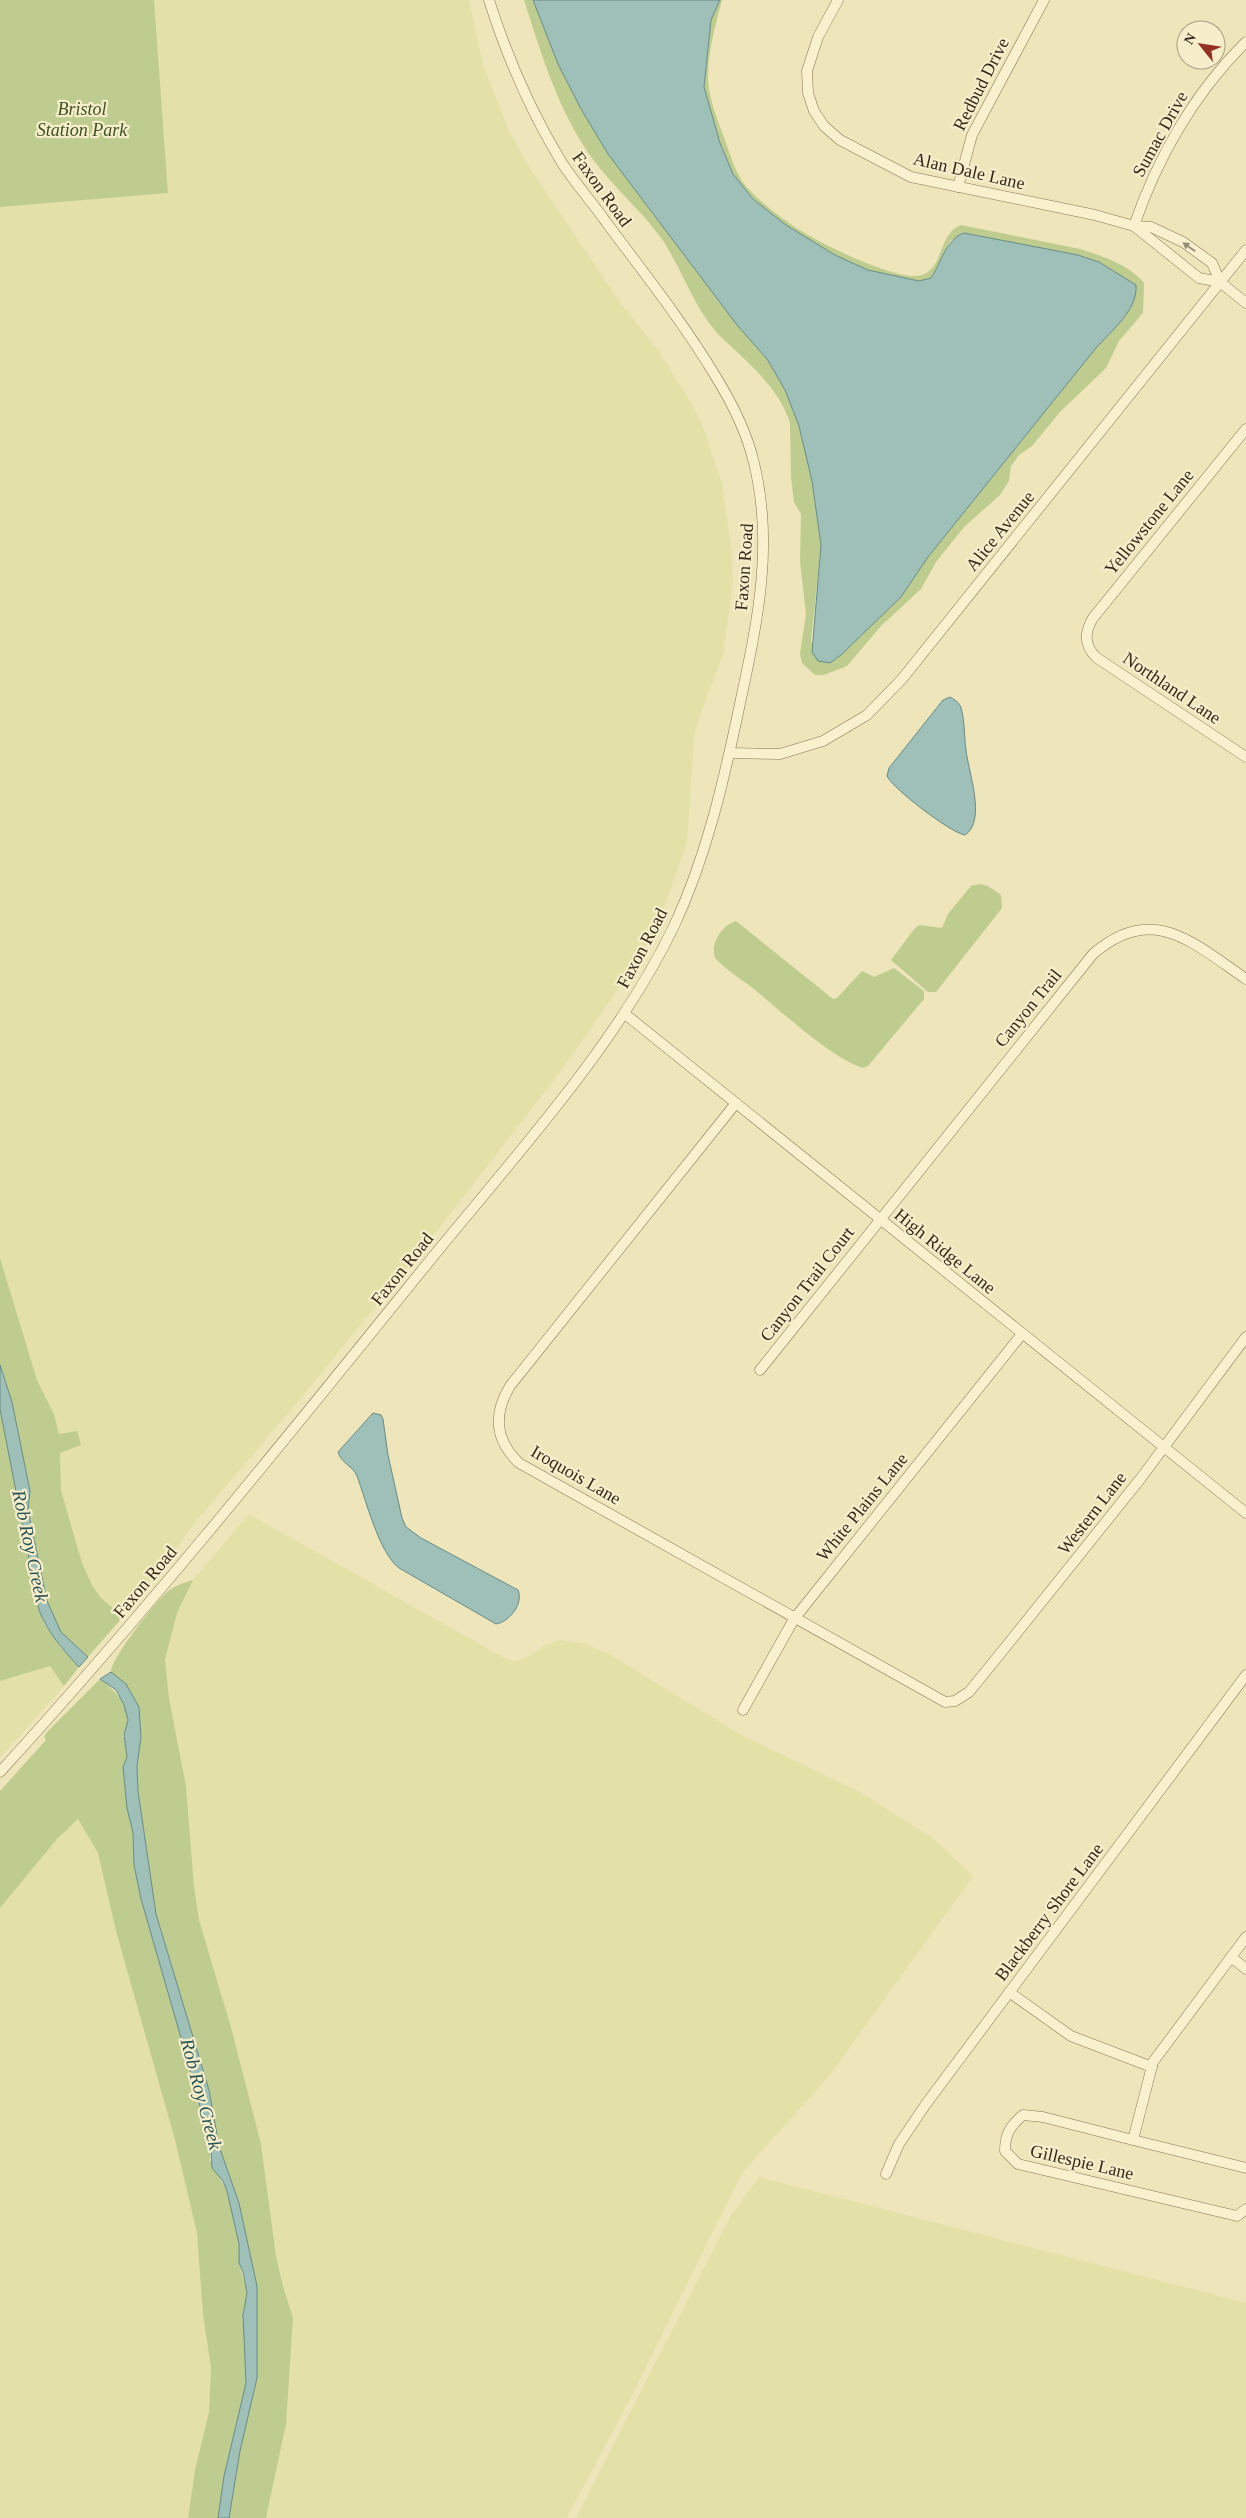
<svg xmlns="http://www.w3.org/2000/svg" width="1246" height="2518" viewBox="0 0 1246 2518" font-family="Georgia,serif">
	<rect width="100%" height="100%" fill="#eee5bb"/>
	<!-- farmland -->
	<g fill="#e4e1a8">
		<polygon points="154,0 469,0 483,64 508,129 527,164 622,305 658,350 694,408 703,427 722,483 732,553 733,584 723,655 699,717 694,738 687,842 660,920 631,971 560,1072 437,1231 297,1403 197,1520 149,1586 122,1616 101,1598 93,1587 82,1563 61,1490 60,1453 81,1445 59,1434 54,1414 37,1380 0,1258 0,207 168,193"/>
		<polygon points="249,1514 506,1659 514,1661 526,1658 545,1645 559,1640 583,1643 609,1654 741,1735 858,1791 933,1838 973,1876 830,2075 742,2173 634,2391 567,2518 266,2518 286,2424 289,2305 276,2256 261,2144 199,1920 194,1886 186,1786 169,1698 165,1660 177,1613 193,1580"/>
		<polygon points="50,1666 64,1686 0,1758 0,1681"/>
		<polygon points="78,1819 98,1853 116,1931 175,2140 197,2233 203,2315 211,2368 209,2412 195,2470 188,2518 0,2518 0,1908 57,1839"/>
		<polygon points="759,2177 1246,2303 1246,2518 576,2518 730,2217"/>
	</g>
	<!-- green -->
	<g fill="#becc8f">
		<polygon points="0,0 154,0 168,193 0,207"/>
		<path d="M524 0H533L558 64 581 109 608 154 737 325 767 359 785 390 799 426 812 481 821 545 811 642 841 655 901 597 928 557 1096 348 1125 316 1136 285 1099 262 1078 255 964 233 950 241 931 278 919 281 868 270 835 255 786 225 753 199 733 174 720 143 704 87 711 20 720 0H722C715 27 705 61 709 89 712 108 720 126 726 143 731 157 736 174 745 185 770 213 803 234 837 250 855 259 897 277 916 276 945 274 937 233 961 225L1080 249C1102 256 1130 265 1144 283L1143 313 1119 341 1106 368 1060 412 1032 446 1019 455 1011 466 1009 481 1000 495 964 527 936 562 921 589 881 626 847 666 824 675H815L802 663 800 654 806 614 800 561 801 514 794 502 791 477 790 423C779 387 746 361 720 336 695 310 683 272 664 242 644 213 616 190 595 162 559 114 542 56 524 0Z"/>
		<polygon points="980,884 988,886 1001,895 1002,908 936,992 928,992 891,960 915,928 919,925 942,928 948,914 971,886"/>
		<path d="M736 921 833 999 837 998 862 971 874 977 894 968 924 991V999L868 1066 863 1068C831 1058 781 1011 754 989 741 979 726 970 715 958 710 944 722 925 736 921Z"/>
		<polygon points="0,1258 37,1380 54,1414 59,1434 77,1431 81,1445 60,1453 61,1490 82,1563 93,1587 101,1598 122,1616 134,1604 88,1657 61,1632 47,1601 28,1510 30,1491 12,1402 0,1365"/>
		<polygon points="0,1409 44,1623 60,1647 79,1667 64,1686 50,1666 0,1681"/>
		<path d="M193 1580 177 1613 165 1660 169 1698 186 1786 194 1886 199 1920 232 2031 261 2144 276 2256 283 2286 293 2318 286 2424 266 2518H229L240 2451 257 2378V2286L239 2203 219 2146 209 2090 156 1914 138 1791 137 1766 141 1737 111 1672C112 1657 158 1598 171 1589 177 1585 186 1582 193 1580Z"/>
		<path d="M100 1679C118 1692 137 1714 122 1737H125L127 1757 123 1767 133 1833 134 1865 141 1899 174 2007 200 2106 201 2120 204 2123 211 2149 210 2160 227 2191 239 2244V2263L247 2293 243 2315 246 2383 224 2476 218 2518H188L195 2470 209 2412 211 2368 203 2315 197 2233 175 2140 116 1931 98 1853 78 1819 57 1839 0 1908V1791L46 1740 44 1737 47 1732Z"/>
	</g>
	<!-- water -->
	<g fill="#9fbfb9" stroke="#678c87">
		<path d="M533 0H720L711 20 704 87 720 143 733 174 753 199 786 225 835 255 868 270 919 281 931 278C941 263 946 239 964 233L1078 255 1099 262 1136 285C1138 310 1111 331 1096 348L928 557 901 597 841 655 830 663 818 661 812 652 821 545 812 481 799 426 785 390 767 359 737 325 608 154 581 109 558 64Z"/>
		<path d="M950 697C955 700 960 703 961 708 965 721 964 737 966 750 968 771 987 821 965 835 951 833 893 789 887 776L889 768 943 700Z"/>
		<path d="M0 1365 12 1402 30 1491 28 1510 47 1601 61 1632 88 1657 79 1667C63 1650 48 1633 39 1610L0 1409Z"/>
		<path d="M373 1413 381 1415 383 1419 388 1455 402 1518 406 1527 421 1538 518 1590C524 1604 509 1622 496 1624L399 1568C379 1553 366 1500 357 1476 353 1466 341 1463 338 1452Z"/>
		<polygon points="111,1672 126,1684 139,1707 141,1737 137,1766 138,1791 156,1914 209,2090 219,2146 239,2203 257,2286 257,2378 240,2451 229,2518 218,2518 224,2476 246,2383 243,2315 247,2293 243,2272 239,2263 239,2244 227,2191 223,2181 212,2168 211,2149 204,2123 201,2120 200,2106 188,2062 141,1899 134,1865 133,1833 127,1808 123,1767 127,1757 124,1735 128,1720 124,1705 116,1690 100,1679"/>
	</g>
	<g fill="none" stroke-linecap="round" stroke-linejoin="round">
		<!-- minor casing -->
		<g stroke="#867455" stroke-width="11">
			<g id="minor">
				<polyline points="838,0 818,37 807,71 808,93 814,111 824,126 840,140 911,177 1095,215 1134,226 1151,227 1183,242 1212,263 1220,282 1246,303"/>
				<polyline points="958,187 972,135 1044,0"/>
				<path d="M1134 226C1157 158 1195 92 1246 42"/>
				<polyline points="1134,226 1199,278 1220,282"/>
				<path d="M1246 429 1093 618C1084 633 1084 646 1097 658L1246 757"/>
				<polyline points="730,753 780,754 823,741 867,715 902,679 1246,250"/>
				<polyline points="625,1014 1246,1513"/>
				<path d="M736 1103 510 1386C493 1414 495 1440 519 1463L945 1702 955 1701 969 1692 1004 1649 1141 1478 1246 1337"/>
				<path d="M760 1370 1093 954C1153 902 1193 943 1246 979"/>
				<polyline points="743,1710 794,1619 1022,1334"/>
				<path d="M0 1772C149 1609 288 1436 427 1264 512 1159 617 1046 675 924 706 857 723 784 738 713 756 628 775 549 754 463 747 433 732 403 716 377 683 322 644 273 606 222 592 202 575 183 562 163 531 112 507 57 489 0"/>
				<polyline points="1246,1937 1153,2062 1133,2140 1246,2168"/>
				<polyline points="1231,1957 1246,1969"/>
				<polyline points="1009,1992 1071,2036 1152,2067"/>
				<path d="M1133 2140 1043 2117 1023 2115C1010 2126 1005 2134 1005 2151L1018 2164 1237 2216 1246 2209"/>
				<polyline points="886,2174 899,2144 926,2104 1246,1675"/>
			</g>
		</g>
		<!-- minor -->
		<use href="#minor" stroke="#f9f1ce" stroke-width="10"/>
	</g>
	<!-- one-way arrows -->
	<defs><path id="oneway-solid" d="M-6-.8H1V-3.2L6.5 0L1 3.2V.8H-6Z" transform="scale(1.25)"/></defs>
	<use fill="#968e74" href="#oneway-solid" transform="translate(1189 247) rotate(-145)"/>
	<g text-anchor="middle" stroke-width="4.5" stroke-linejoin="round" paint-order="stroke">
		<!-- street labels -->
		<g font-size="18" fill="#342a1a" stroke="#f6eecb">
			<text transform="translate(981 84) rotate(-63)" y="6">Redbud Drive</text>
			<text transform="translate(1160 134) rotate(-61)" y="6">Sumac Drive</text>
			<text transform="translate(969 171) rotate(13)" y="6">Alan Dale Lane</text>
			<text transform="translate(602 189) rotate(54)" y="6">Faxon Road</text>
			<text transform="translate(1149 522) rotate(-51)" y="6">Yellowstone Lane</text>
			<text transform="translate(1000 531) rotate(-51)" y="6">Alice Avenue</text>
			<text transform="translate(744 567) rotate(-86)" y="6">Faxon Road</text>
			<text transform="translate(1172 688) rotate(34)" y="6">Northland Lane</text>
			<text transform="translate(642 948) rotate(-62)" y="6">Faxon Road</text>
			<text transform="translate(1028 1008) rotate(-51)" y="6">Canyon Trail</text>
			<text transform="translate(945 1251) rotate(39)" y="6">High Ridge Lane</text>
			<text transform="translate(402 1269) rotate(-51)" y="6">Faxon Road</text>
			<text transform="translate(807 1284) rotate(-52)" y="6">Canyon Trail Court</text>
			<text transform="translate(576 1475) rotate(30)" y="6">Iroquois Lane</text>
			<text transform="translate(862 1507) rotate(-51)" y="6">White Plains Lane</text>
			<text transform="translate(1092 1513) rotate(-52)" y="6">Western Lane</text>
			<text transform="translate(145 1582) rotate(-50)" y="6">Faxon Road</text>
			<text transform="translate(1049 1912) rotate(-53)" y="6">Blackberry Shore Lane</text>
			<text transform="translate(1082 2162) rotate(13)" y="6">Gillespie Lane</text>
		</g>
		<!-- park labels -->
		<g font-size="18" font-style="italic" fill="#3f5120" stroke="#f6eecb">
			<text x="82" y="115">Bristol<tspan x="82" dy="21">Station Park</tspan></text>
		</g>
		<!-- water labels -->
		<g font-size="19" font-style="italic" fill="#295355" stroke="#f6eecb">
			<text transform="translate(31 1546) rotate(78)" y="7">Rob Roy Creek</text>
			<text transform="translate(202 2094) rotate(75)" y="7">Rob Roy Creek</text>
		</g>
	</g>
	<!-- north arrow -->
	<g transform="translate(1201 45) rotate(300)"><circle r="24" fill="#f6eecb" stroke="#a8a084"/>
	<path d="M0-4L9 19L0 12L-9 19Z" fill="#962f24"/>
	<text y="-8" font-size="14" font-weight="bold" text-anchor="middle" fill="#342a1a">N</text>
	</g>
</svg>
